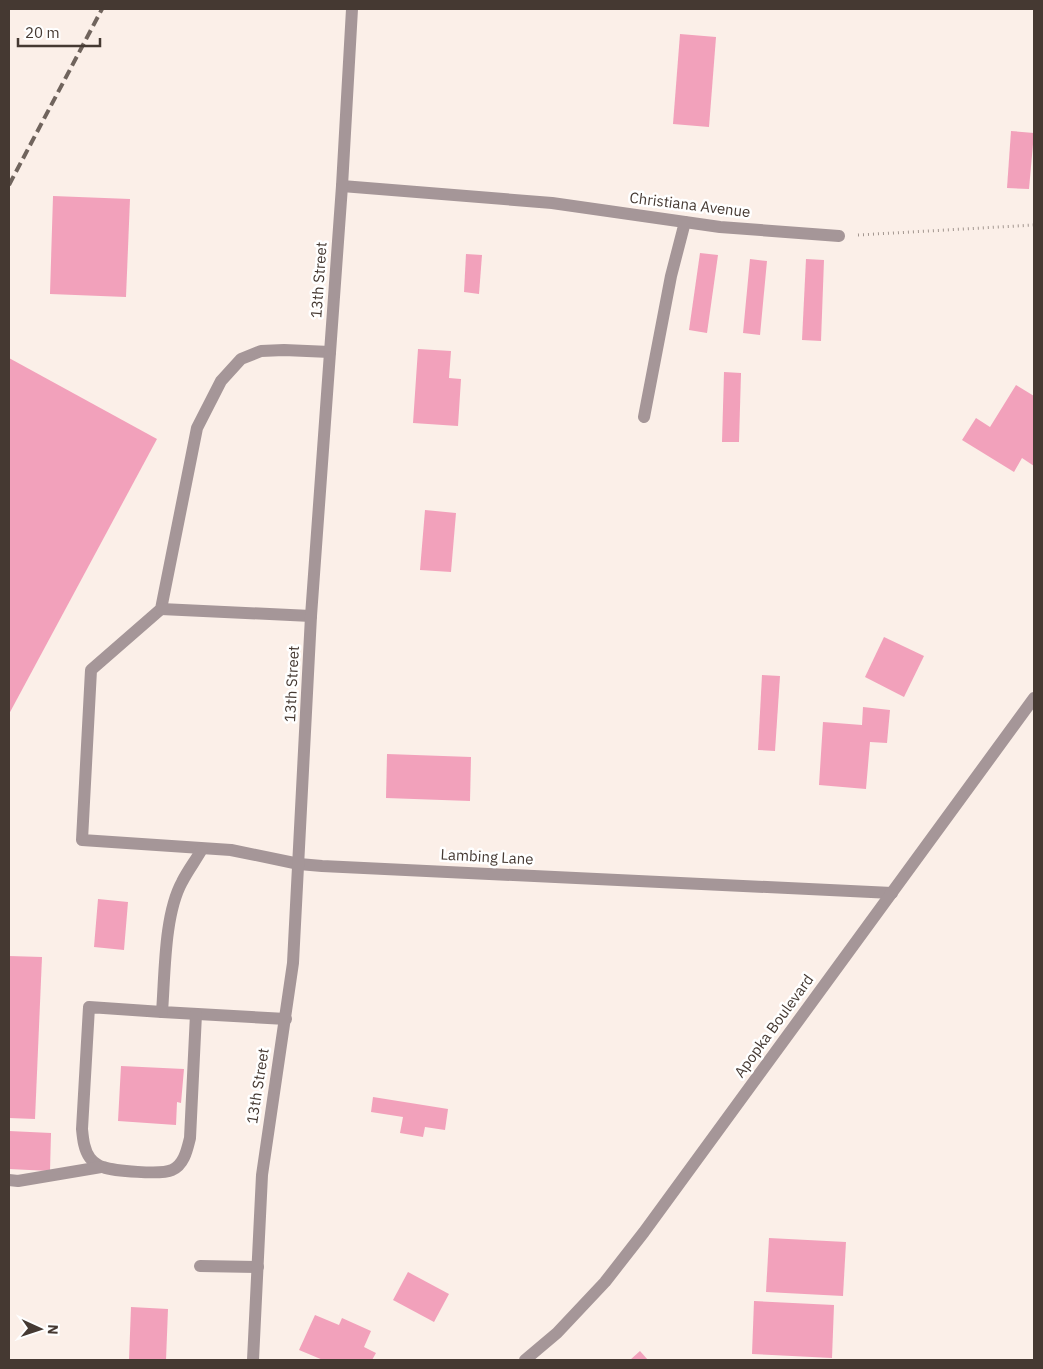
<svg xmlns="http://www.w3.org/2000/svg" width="1043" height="1369" viewBox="0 0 1043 1369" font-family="'IBM Plex Sans',sans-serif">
	<rect width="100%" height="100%" fill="#fbefe8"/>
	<!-- building -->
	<g fill="#f2a1bb">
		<polygon points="680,34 716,37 709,127 673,124"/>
		<polygon points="1011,131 1034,133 1029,189 1007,188"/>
		<polygon points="53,196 130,199 126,297 50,294"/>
		<polygon points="700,253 718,255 707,333 689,330"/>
		<polygon points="466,254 482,255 479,294 464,292"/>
		<polygon points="750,259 767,261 760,335 743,333"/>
		<polygon points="806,259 824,260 821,341 802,340"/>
		<polygon points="418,349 451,351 449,378 461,379 458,426 413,423"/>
		<polygon points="9,358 157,439 9,714"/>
		<polygon points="724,372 741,373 739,442 722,442"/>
		<polygon points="1016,385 1034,396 1034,466 1022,458 1014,472 962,440 976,418 990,427"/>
		<polygon points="425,510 456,513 451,572 420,570"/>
		<polygon points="884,637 924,656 904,697 865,677"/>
		<polygon points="762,675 780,676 775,751 758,750"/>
		<polygon points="863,707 890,710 887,743 870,742 866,789 819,785 823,722 862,725"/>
		<polygon points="387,754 471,757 470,801 386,798"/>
		<polygon points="98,899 128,902 124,950 94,947"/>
		<polygon points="9,956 42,957 35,1119 9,1118"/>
		<polygon points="121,1066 184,1069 181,1103 177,1102 176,1125 118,1121"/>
		<polygon points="373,1097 448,1109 445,1130 425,1127 423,1137 400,1133 403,1117 371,1112"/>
		<polygon points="9,1131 51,1133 50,1171 9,1169"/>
		<polygon points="769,1238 846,1242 843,1296 766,1292"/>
		<polygon points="408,1272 449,1294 434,1322 393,1300"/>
		<polygon points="754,1301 834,1305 832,1358 752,1354"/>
		<polygon points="131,1307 168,1309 166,1360 129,1360"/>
		<polygon points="315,1315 339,1325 342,1318 371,1331 364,1347 376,1353 372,1360 323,1360 299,1350"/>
		<polygon points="640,1351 648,1360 630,1360"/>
	</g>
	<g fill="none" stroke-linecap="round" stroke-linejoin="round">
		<!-- path -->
		<polyline stroke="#a2968f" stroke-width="3" stroke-dasharray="1 4" stroke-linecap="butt" points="858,235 1034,225"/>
		<!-- minor -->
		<g stroke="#a59698" stroke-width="12">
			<polyline points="342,186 552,203 720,227 839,236"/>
			<polyline points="330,352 284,350 261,351 241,359 221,381 197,428 161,609 91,670 82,840 231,850 299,864 322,866 892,893"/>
			<polyline points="644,417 671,276 685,222"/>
			<polyline points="161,609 311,616"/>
			<path d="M202 849C196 860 188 870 182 882 164 915 165 974 162 1012L286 1019"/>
			<path d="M162 1012 89 1007 82 1129C83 1139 84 1150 90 1158 93 1162 99 1166 103 1167 114 1171 161 1175 172 1170 184 1165 187 1150 190 1138L196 1014"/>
			<polyline points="9,1180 18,1181 101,1167"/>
			<polyline points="200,1266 258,1267"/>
			<polyline points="253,1360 262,1175 293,963 311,616 342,186 352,9"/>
			<polyline points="525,1360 557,1333 605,1282 644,1232 1034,698"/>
		</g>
		<!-- rail -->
		<polyline stroke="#70645d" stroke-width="4" stroke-dasharray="10 5" stroke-linecap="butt" points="9,185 102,9"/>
	</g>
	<g text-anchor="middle" stroke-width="5" stroke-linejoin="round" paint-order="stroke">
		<!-- street labels -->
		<g font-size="15" fill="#453932" stroke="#fff">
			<text transform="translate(690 205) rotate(7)" y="5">Christiana Avenue</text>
			<text transform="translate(319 280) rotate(-86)" y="5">13th Street</text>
			<text transform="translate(292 684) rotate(-87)" y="5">13th Street</text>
			<text transform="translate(487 857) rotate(3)" y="5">Lambing Lane</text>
			<text transform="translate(774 1026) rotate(-54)" y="5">Apopka Boulevard</text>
			<text transform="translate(258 1086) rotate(-81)" y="5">13th Street</text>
		</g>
	</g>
	<!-- border -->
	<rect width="1043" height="1369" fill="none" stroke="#453932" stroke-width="20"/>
	<!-- north arrow -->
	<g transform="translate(40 1329) rotate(93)" stroke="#ffffff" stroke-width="4" paint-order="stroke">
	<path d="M0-4L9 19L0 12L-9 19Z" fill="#453932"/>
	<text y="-8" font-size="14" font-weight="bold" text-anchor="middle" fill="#453932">N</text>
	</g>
	<!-- scale -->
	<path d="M18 38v8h82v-8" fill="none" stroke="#453932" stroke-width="2.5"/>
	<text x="25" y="38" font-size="15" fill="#453932" stroke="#ffffff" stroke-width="4" paint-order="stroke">20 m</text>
</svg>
